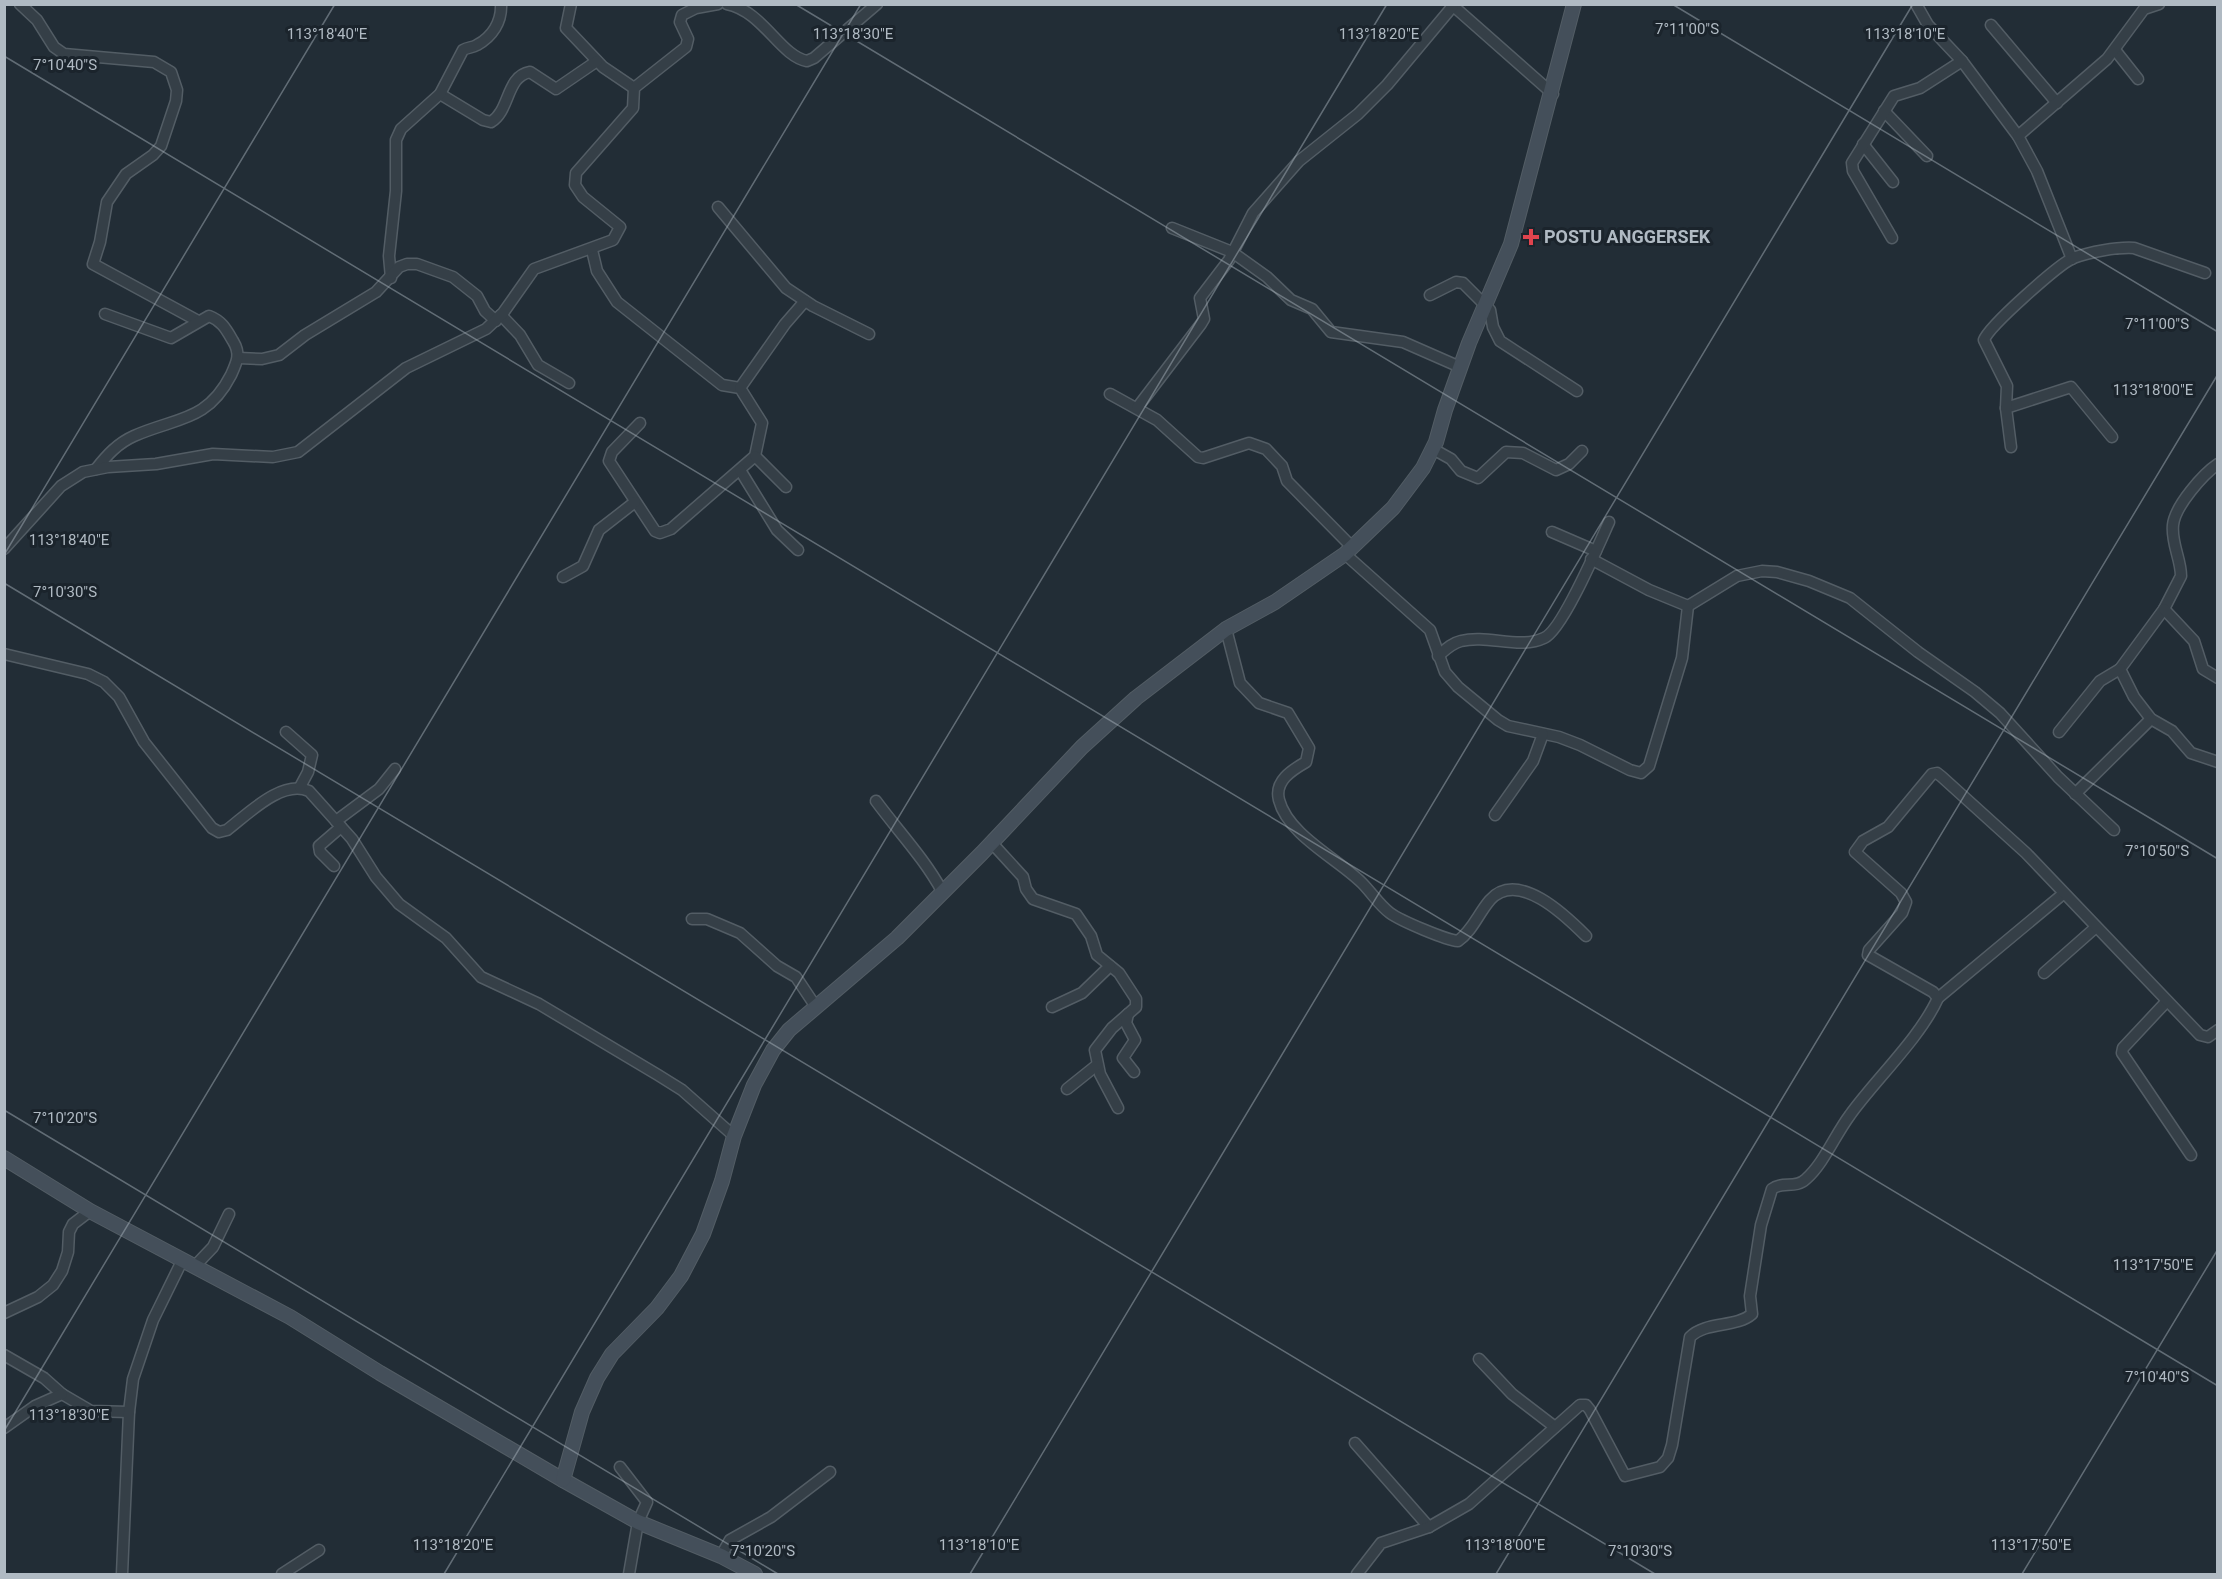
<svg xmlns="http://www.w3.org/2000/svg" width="2222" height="1579" viewBox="0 0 2222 1579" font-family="Roboto,sans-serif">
	<rect width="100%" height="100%" fill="#222d36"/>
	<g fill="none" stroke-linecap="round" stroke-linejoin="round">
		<!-- street casing -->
		<g stroke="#535d65" stroke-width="13">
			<g id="street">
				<polyline points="20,4 37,20 54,47 64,54 154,62 171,72 177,90 176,101 161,146 153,155 126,174 107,202 100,242 93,264 198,321"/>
				<polyline points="571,4 566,28 603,67 634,88"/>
				<path d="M727 4C763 11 780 56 807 61L814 58 877 4"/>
				<polyline points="1451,4 1553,94"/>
				<polyline points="1916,4 1928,25 1962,61 2018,136 2037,171 2072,259"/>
				<polyline points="1991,25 2057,103"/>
				<polyline points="2115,50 2138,79"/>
				<path d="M440 94 483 120 491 122C510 111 506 76 530 72L556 89 597 61"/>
				<polyline points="1884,111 1927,156"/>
				<polyline points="2018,136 2107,59 2144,9 2159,4"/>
				<polyline points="1863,144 1893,182"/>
				<polyline points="718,207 786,288 813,306 869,334"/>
				<polyline points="1172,228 1232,252 1267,277 1291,300 1312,309 1331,332 1403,342 1460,367"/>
				<polyline points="1892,238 1853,171 1852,163 1894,96 1920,88 1962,61"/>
				<polyline points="592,250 597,271 617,302 722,385 740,388 762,423 755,456 671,529 660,533 655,531 609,461 612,452 640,423"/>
				<path d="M391 278 389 256 396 191V140L401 129 440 94 463 50C468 47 472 48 477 45 492 37 502 22 501 4"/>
				<polyline points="1430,295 1456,282 1463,283 1490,310 1493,327 1500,341 1577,391"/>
				<polyline points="501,315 520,335 538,365 569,383"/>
				<polyline points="239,358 262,359 279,355 305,335 376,292 399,267 407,264 417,264 453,277 477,296 485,311 496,321"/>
				<polyline points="740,388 785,324 805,301"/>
				<polyline points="1110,394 1157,420 1198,457 1203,458 1249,443 1266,449 1282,466 1287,481 1352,547"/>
				<polyline points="1137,408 1201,324 1204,319 1200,298 1229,260 1253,213 1299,161 1358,114 1387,85 1453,6"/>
				<polyline points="2006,408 2071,387 2112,437"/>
				<path d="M2011 447 2006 408 2007 386 1984 340C1989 326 2058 265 2073 258 2090 252 2116 247 2134 248L2205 273"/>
				<polyline points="1433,449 1451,459 1461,471 1478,478 1506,452 1523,453 1556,470 1569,464 1582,451"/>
				<polyline points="755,456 786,487"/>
				<path d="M2218 464C2203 474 2175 506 2173 525 2171 543 2181 559 2181 576L2164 609 2120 669 2134 697 2151 719 2172 731 2191 753 2218 762"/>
				<path d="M96 469C107 455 118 443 134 436 177 417 207 422 231 375 237 362 241 354 233 341 226 329 222 321 209 316L171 338 105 314"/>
				<polyline points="740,470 777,530 798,550"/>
				<polyline points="1552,532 1596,551"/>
				<polyline points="4,549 61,486 83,472 108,467 156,464 213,454 273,457 298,452 406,368 486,329 503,313 534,269 613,240 620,227 583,197 575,185 576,173 633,108 634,88 686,47 688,39 680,22 682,15 696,8 718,4"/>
				<polyline points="1345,554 1430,630 1445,672 1458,687 1498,720 1508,726 1559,737 1580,745 1630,770 1641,773 1649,766 1682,658 1688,606 1737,576 1762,571 1777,572 1809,581 1850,598 1918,652 1975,692 2000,713 2058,777 2114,830"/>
				<polyline points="1591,559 1649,590 1688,606"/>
				<polyline points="563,577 583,566 599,530 635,502"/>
				<polyline points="2164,609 2194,641 2203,669 2218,678"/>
				<path d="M1226 629 1240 683 1259 703 1288 713 1309 748 1306 762C1292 770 1274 781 1279 800 1288 835 1338 859 1362 883 1372 893 1379 905 1390 913 1401 921 1446 940 1458 941 1473 930 1478 914 1490 900 1518 869 1566 916 1586 936"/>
				<path d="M4 654 88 674 104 682 119 697 144 742 212 828 219 832 227 830C248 814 282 779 309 791L352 839 376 877 399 904 446 938 481 977 539 1004 658 1075 682 1090 734 1136"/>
				<path d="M1438 656C1445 650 1452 643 1461 641 1488 634 1519 650 1544 638 1562 631 1599 544 1609 522"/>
				<polyline points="286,732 312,755 308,772 300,787"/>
				<polyline points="2059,732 2100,681 2120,669"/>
				<polyline points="2075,794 2151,719"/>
				<path d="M876 801C898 831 924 858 942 891"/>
				<polyline points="1495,815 1533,761 1543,734"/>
				<polyline points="336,821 379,789 395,769"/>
				<polyline points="991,842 1023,877 1026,889 1033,899 1076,914 1091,936 1097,955 1119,973 1136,999 1136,1007 1112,1028 1095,1050 1100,1074 1118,1108"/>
				<polyline points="334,866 320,852 319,846 341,827"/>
				<polyline points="692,919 707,919 740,933 777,966 796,977 816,1007"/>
				<polyline points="2044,973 2095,928"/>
				<polyline points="1938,998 2063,894"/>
				<polyline points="2167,1001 2123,1048 2122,1053 2191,1155"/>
				<polyline points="1052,1007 1082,993 1110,966"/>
				<polyline points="1128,1014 1126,1023 1135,1040 1123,1058 1134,1072"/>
				<polyline points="1067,1089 1097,1065"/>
				<polyline points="194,1267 213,1247 229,1214"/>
				<polyline points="4,1313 38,1297 53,1285 62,1271 68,1252 69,1232 73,1224 90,1211"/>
				<polyline points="4,1355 44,1378 62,1394 91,1411 129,1412"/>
				<polyline points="1479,1359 1512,1394 1555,1427"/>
				<polyline points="4,1428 35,1406 62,1394"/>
				<polyline points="1355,1443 1429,1527"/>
				<polyline points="620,1467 647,1502 638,1522 629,1574"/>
				<polyline points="721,1556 730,1540 771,1517 830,1472"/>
				<polyline points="122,1574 129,1412 133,1379 153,1320 182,1261"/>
				<polyline points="282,1574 319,1550"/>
				<path d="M1357 1574 1381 1543 1429 1527 1469 1504 1580 1405H1586L1590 1410 1625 1476 1660 1467 1668 1458 1672 1445 1690 1337C1706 1321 1736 1328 1752 1314L1750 1296 1761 1225 1772 1189C1782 1181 1796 1189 1806 1179 1824 1163 1835 1135 1850 1115 1875 1080 1920 1038 1938 998L1933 992 1868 955 1869 950 1902 913 1906 902 1901 893 1855 852 1863 841 1888 827 1932 774 1937 773 1942 777 2026 853 2200 1035 2208 1037 2218 1030"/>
			</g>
		</g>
		<!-- secondary casing -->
		<g stroke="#535d65" stroke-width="16">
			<g id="secondary">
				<polyline points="4,1158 90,1211 290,1317 380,1373 563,1480 638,1522 721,1556 755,1574"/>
				<polyline points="563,1480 582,1412 597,1378 612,1354 657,1308 681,1276 703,1234 722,1181 734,1136 754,1085 773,1050 789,1030 897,938 982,853 1082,747 1136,698 1226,629 1275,602 1345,554 1393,508 1423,468 1436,442 1445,410 1469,343 1511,244 1574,4"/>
			</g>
		</g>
		<!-- street -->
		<use href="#street" stroke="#353f47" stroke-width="10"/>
		<!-- secondary -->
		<use href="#secondary" stroke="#444f5a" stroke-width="14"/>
	</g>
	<!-- ticks -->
	<path fill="none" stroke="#b0bac3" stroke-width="1.5" stroke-opacity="0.45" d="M795 4 2218 859M1672 4 2218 332M4 56 2218 1386M4 555 335 4M4 583 1655 1574M4 1110 778 1574M4 1431 861 4M444 1574 1387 4M970 1574 1913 4M1496 1574 2218 374M2022 1574 2218 1249"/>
	<!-- markers -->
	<path fill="#e0444e" stroke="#1b242c" stroke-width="2" d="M1528 228h6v6h6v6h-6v6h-6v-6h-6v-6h6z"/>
	<g text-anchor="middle" stroke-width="6" stroke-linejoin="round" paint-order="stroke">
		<!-- poi labels -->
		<g font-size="18" font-weight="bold" fill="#b0bac3" stroke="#1b242c" text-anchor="start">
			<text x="1544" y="243">POSTU ANGGERSEK</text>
		</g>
	</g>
	<g font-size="15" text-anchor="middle" fill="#b0bac3" stroke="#1b242c" stroke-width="6" stroke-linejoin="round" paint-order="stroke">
		<text x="1687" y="34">7°11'00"S</text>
		<text x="327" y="39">113°18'40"E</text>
		<text x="853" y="39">113°18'30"E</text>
		<text x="1379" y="39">113°18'20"E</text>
		<text x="1905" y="39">113°18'10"E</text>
		<text x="65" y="70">7°10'40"S</text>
		<text x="2157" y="329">7°11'00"S</text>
		<text x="2153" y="395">113°18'00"E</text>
		<text x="69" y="545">113°18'40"E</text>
		<text x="65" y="597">7°10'30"S</text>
		<text x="2157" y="856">7°10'50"S</text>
		<text x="65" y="1123">7°10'20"S</text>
		<text x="2153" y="1270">113°17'50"E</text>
		<text x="2157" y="1382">7°10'40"S</text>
		<text x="69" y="1420">113°18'30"E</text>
		<text x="453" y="1550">113°18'20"E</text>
		<text x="979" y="1550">113°18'10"E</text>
		<text x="1505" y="1550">113°18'00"E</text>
		<text x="2031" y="1550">113°17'50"E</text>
		<text x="763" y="1556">7°10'20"S</text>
		<text x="1640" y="1556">7°10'30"S</text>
	</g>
	<!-- border -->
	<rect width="2222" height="1579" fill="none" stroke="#b0bac3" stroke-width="12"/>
</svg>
